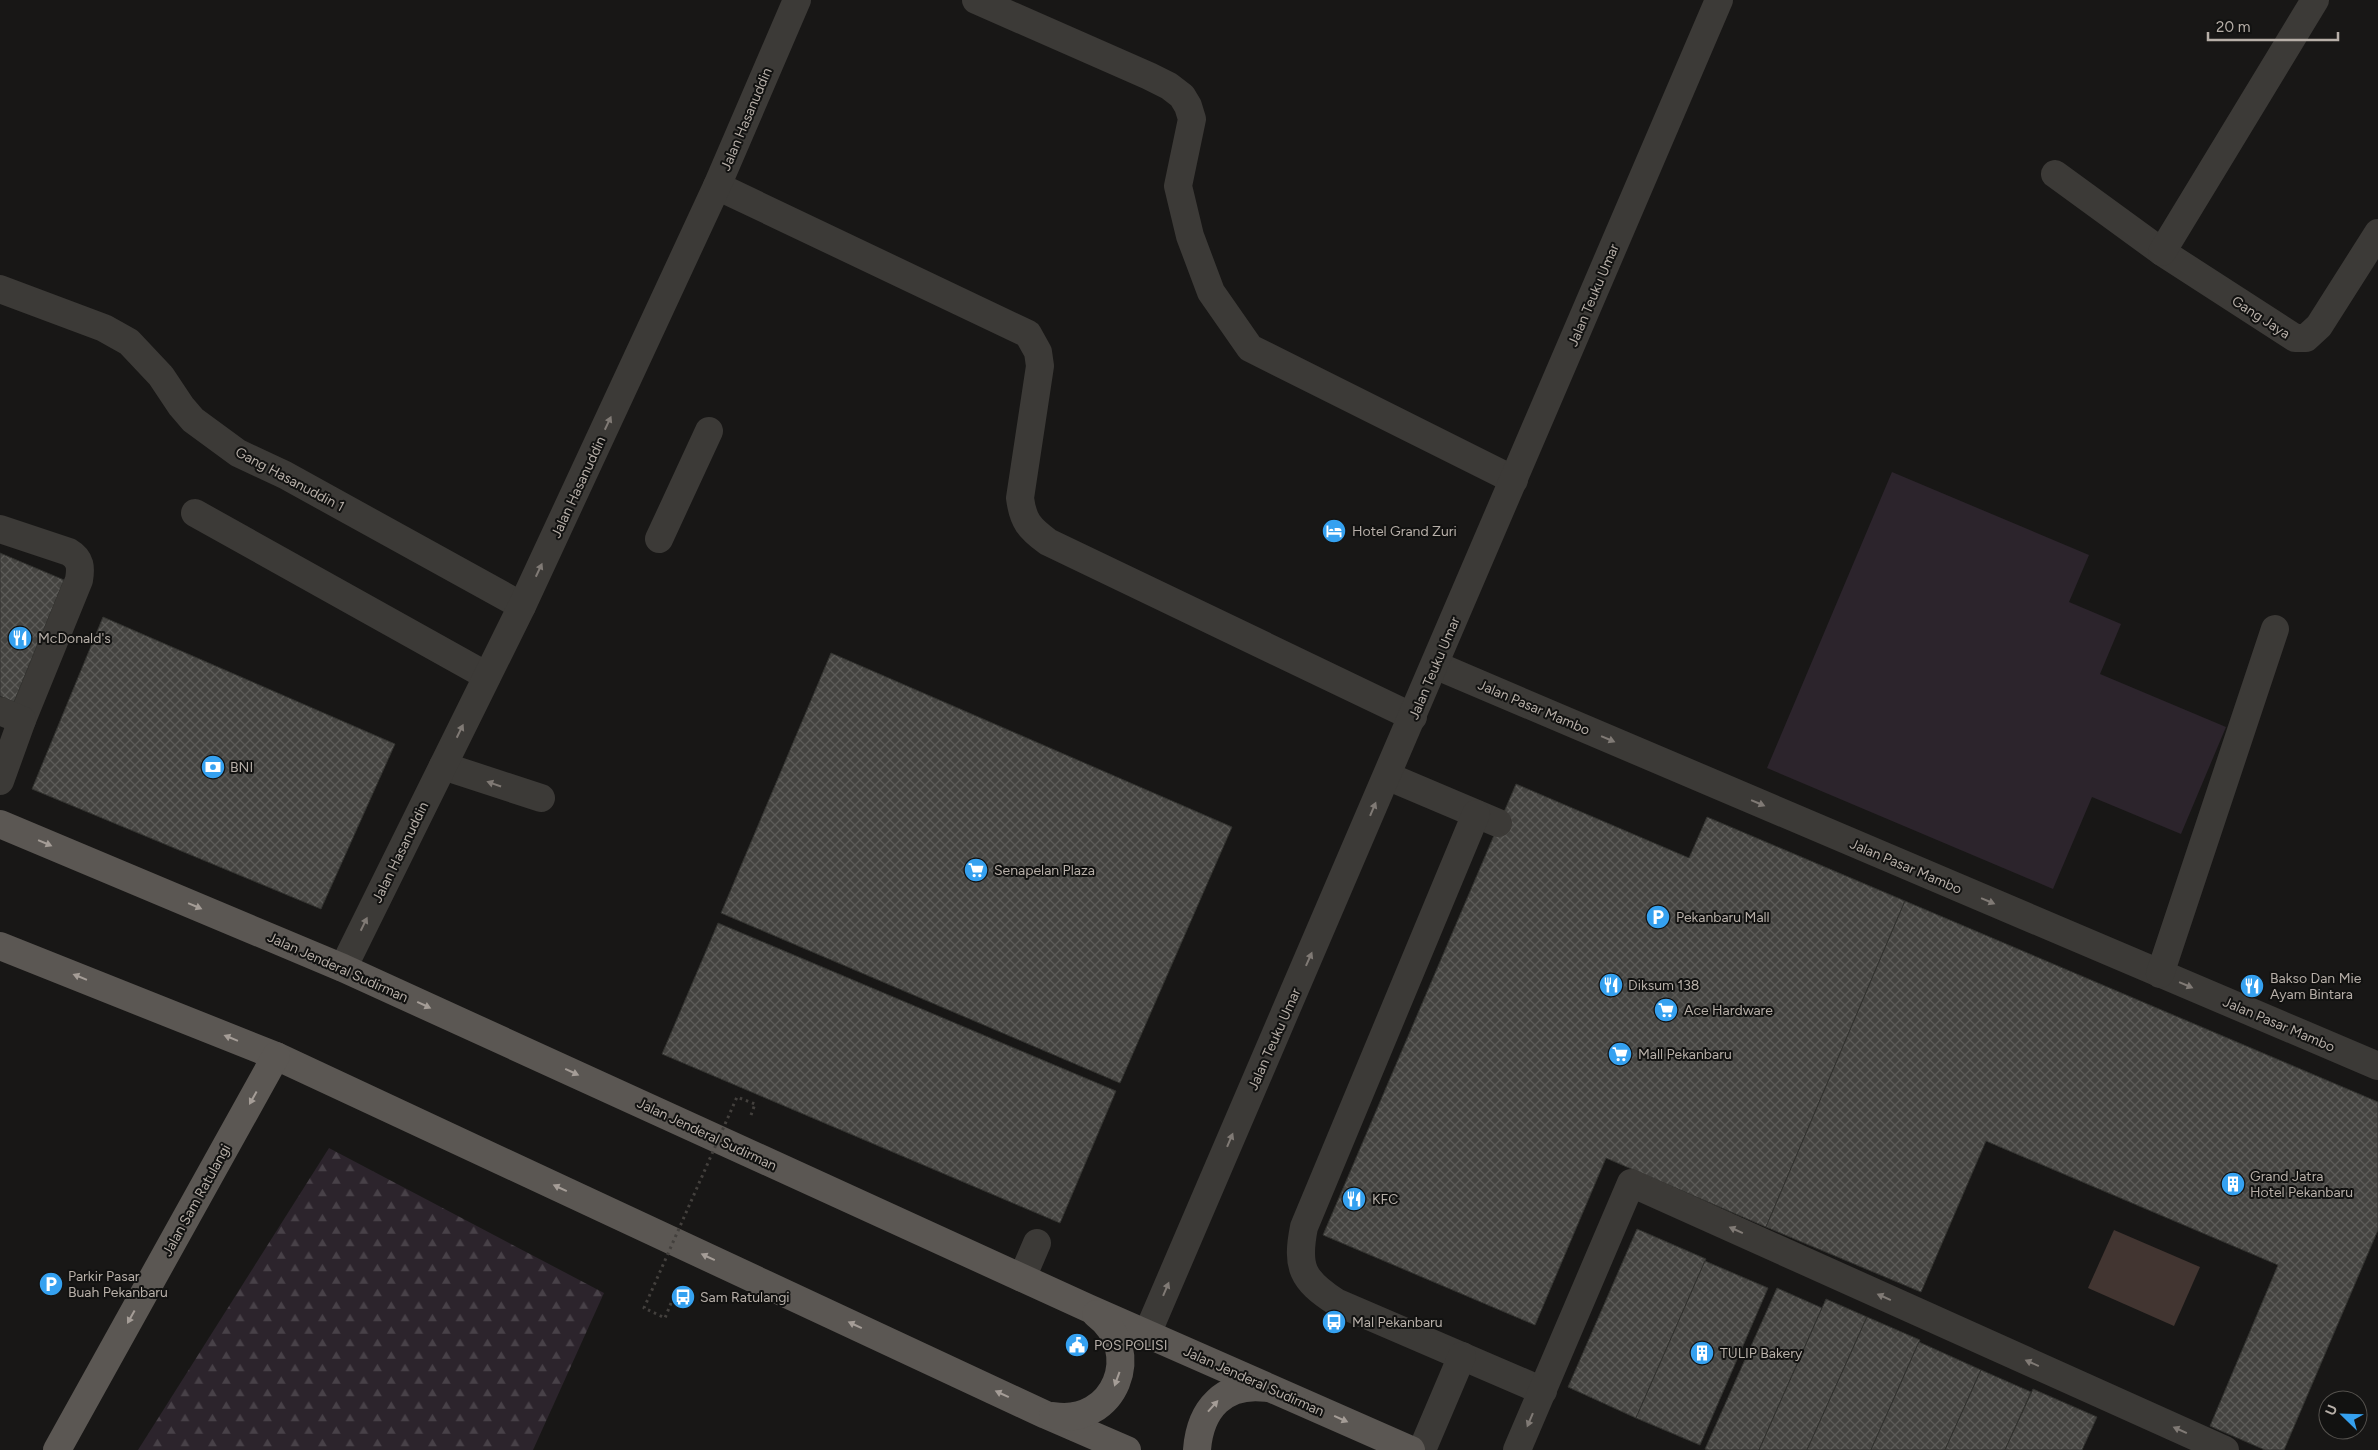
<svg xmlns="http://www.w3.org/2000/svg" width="2378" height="1450" viewBox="0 0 2378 1450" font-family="Figtree,sans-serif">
	<defs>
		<pattern id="forest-firs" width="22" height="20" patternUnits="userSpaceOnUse" patternTransform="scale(1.25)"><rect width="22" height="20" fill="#2c242c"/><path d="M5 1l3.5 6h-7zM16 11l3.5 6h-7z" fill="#484148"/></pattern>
		<pattern id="building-cross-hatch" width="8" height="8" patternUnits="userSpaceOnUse" patternTransform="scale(1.25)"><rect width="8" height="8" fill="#444340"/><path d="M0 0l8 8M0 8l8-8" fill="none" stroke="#5d5c59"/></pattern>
	</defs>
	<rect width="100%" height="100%" fill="#181716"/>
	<!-- grass -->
	<polygon fill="#2c242c" points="1892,472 2089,555 2069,602 2121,624 2100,674 2226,727 2181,834 2092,797 2053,889 1767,768"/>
	<!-- forest -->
	<polygon fill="url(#forest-firs)" points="329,1148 604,1293 533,1450 138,1450"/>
	<!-- water -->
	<polygon fill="#423531" points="2114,1230 2200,1267 2174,1326 2088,1288"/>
	<!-- building -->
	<g fill="url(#building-cross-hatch)" stroke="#333330">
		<polygon points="0,553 64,580 14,702 0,696"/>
		<polygon points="103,617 395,744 321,909 32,789"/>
		<polygon points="831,653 1232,827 1120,1083 721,913"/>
		<polygon points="1516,784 1689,858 1707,817 1905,901 1766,1227 1606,1158 1535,1325 1323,1235"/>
		<polygon points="1905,901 2378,1102 2378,1230 2284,1450 2265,1450 2210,1426 2278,1265 1986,1141 1921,1292 1766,1227"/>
		<polygon points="718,923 1116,1091 1060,1223 662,1054"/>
		<polygon points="1637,1229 1706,1259 1636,1418 1568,1387"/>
		<polygon points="1705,1261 1768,1288 1700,1445 1636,1418"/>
		<polygon points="1777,1288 1822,1308 1759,1450 1708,1450 1705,1449"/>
		<polygon points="1826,1299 1867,1317 1807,1450 1759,1450"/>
		<polygon points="1867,1317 1920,1340 1919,1342 1871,1450 1807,1450"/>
		<polygon points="1919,1342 1981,1370 1945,1450 1871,1450"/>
		<polygon points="1981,1370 2031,1392 2005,1450 1945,1450"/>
		<polygon points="2033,1389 2097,1417 2082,1450 2005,1450"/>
	</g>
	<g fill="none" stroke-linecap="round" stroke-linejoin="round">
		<!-- path -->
		<polyline stroke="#43403d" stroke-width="3" stroke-dasharray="2.5 4" stroke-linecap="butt" points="751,1115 755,1104"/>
		<!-- minor -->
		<g stroke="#3c3a37" stroke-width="28">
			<polyline points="976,0 1149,76 1169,86 1182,96 1188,106 1192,119 1178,186 1190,236 1211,292 1250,348 1514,480"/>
			<polyline points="2055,174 2162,252 2295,338 2306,338 2319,326 2378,233"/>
			<path d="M717 186 1028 334 1038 352 1040 366 1020 498C1023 521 1029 528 1048 542L1413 717"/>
			<polyline points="2162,252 2315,0"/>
			<polyline points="0,289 104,328 129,342 161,376 181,406 193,420 238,453 285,475 522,606"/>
			<polyline points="195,513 487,676"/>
			<path d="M0 529 69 552C81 559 81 568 79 580L22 720"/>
			<polyline points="659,539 709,431"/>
			<polyline points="1435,665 2378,1066"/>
			<polyline points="0,711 22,720 0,781"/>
			<polyline points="443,766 541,798"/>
			<polyline points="1387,776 1498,823"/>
			<path d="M1476 814 1304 1227C1296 1267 1302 1280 1336 1302L1543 1391"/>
			<polyline points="343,968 522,606 717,186 797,0"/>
			<polyline points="2160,974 2275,629"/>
			<polyline points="1022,1278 1037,1243"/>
			<polyline points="1147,1334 1719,0"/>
			<polyline points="1422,1450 1462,1356"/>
			<polyline points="1517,1450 1631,1183 2225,1450"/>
		</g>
		<!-- major -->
		<g stroke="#5b5753" stroke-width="28">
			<polyline points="0,824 343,968 1088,1308 1411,1450"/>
			<polyline points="0,946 276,1056 1046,1415 1127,1450"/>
			<path d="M1053 1416C1115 1426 1145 1351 1096 1314"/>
			<polyline points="57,1450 276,1056"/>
			<path d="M1197 1450C1200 1409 1224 1382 1267 1388"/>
		</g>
		<!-- path-bridge -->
		<polyline stroke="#43403d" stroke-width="3" stroke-dasharray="2.5 4" stroke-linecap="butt" points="671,1303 665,1318 644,1308 737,1097 755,1104"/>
	</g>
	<!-- one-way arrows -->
	<defs><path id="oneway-solid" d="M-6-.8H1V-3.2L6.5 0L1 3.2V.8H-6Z" transform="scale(1.25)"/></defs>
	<g fill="#807a75">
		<use href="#oneway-solid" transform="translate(608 423) rotate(-65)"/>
		<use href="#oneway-solid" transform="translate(539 570) rotate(-65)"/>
		<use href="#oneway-solid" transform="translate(460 731) rotate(-64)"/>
		<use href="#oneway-solid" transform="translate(1608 739) rotate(23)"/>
		<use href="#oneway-solid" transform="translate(494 784) rotate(-161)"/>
		<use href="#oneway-solid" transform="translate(1758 803) rotate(23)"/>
		<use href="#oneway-solid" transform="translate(1373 809) rotate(-67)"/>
		<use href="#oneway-solid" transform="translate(1988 901) rotate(23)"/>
		<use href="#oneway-solid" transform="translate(364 924) rotate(-64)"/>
		<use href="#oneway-solid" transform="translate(1309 959) rotate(-66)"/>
		<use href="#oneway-solid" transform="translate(2186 985) rotate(23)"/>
		<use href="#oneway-solid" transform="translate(1230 1140) rotate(-67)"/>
		<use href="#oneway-solid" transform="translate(1736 1230) rotate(-156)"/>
		<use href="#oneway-solid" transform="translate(1166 1289) rotate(-67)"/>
		<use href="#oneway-solid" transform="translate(1884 1297) rotate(-156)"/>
		<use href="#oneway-solid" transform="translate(2032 1363) rotate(-156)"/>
		<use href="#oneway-solid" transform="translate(1530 1420) rotate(113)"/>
		<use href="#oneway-solid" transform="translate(2180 1430) rotate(-156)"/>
	</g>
	<g fill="#a59d97">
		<use href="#oneway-solid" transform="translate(45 843) rotate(23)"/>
		<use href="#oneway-solid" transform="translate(195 906) rotate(23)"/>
		<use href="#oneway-solid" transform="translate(80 977) rotate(-158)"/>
		<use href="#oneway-solid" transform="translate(424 1005) rotate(25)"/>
		<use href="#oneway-solid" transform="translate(231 1038) rotate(-158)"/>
		<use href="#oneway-solid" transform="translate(572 1072) rotate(25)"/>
		<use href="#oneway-solid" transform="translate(253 1098) rotate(119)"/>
		<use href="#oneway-solid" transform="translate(560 1188) rotate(-155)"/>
		<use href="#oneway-solid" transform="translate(708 1257) rotate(-155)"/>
		<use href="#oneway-solid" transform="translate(131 1317) rotate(119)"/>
		<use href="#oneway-solid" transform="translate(855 1325) rotate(-155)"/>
		<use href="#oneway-solid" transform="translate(1117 1379) rotate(110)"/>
		<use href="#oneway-solid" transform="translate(1002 1394) rotate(-155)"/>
		<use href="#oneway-solid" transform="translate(1213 1406) rotate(-48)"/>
		<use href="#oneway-solid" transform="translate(1341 1419) rotate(24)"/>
	</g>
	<!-- icons -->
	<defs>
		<g id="hotel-disc" transform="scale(1.25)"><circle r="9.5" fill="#35a1f0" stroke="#121211"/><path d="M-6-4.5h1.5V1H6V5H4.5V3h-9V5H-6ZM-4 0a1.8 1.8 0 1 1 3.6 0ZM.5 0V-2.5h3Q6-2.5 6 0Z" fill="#fff"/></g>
		<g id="restaurant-disc" transform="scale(1.25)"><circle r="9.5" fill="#35a1f0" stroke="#121211"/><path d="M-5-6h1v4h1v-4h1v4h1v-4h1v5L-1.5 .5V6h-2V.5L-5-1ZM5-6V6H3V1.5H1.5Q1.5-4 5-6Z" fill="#fff"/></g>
		<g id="bank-disc" transform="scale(1.25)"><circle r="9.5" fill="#35a1f0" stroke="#121211"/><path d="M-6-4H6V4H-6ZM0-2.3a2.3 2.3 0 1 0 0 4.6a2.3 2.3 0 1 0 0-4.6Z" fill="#fff"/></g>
		<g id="supermarket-disc" transform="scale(1.25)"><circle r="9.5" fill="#35a1f0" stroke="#121211"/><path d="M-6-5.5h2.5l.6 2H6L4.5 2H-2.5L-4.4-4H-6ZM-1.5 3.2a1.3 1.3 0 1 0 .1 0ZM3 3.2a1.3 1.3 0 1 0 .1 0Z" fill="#fff"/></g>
		<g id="parking-disc" transform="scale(1.25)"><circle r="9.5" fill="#35a1f0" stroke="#121211"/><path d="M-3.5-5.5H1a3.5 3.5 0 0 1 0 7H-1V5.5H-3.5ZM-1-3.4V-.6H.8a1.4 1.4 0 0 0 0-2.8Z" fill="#fff"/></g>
		<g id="building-disc" transform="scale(1.25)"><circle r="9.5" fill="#35a1f0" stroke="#121211"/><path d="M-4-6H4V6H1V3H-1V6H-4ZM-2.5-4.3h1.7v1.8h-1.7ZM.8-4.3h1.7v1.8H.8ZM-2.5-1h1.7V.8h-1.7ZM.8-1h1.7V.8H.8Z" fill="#fff"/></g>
		<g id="bus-disc" transform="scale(1.25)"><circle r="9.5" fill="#35a1f0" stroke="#121211"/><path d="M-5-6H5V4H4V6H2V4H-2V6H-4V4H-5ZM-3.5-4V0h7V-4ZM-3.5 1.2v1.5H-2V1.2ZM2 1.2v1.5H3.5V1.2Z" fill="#fff"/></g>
		<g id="civic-disc" transform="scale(1.25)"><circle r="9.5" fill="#35a1f0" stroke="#121211"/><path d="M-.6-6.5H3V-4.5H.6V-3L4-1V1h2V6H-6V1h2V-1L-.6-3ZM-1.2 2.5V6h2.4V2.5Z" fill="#fff"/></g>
	</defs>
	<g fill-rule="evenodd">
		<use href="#hotel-disc" x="1334" y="531"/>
		<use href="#restaurant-disc" x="20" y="638"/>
		<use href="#bank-disc" x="213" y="767"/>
		<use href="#supermarket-disc" x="976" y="870"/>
		<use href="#parking-disc" x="1658" y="917"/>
		<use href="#restaurant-disc" x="1611" y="985"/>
		<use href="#restaurant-disc" x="2252" y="986"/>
		<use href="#supermarket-disc" x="1666" y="1010"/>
		<use href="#supermarket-disc" x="1620" y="1054"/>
		<use href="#building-disc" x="2233" y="1184"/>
		<use href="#restaurant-disc" x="1354" y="1199"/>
		<use href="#parking-disc" x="51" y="1284"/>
		<use href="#bus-disc" x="683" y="1297"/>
		<use href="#bus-disc" x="1334" y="1322"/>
		<use href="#civic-disc" x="1077" y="1345"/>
		<use href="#building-disc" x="1702" y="1353"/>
	</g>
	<g text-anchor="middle" stroke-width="4" stroke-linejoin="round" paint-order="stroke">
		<!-- street labels -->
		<g font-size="14" fill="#b7afa8" stroke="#121211">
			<text transform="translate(746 119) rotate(-67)" y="5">Jalan Hasanuddin</text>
			<text transform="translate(1593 295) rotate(-67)" y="5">Jalan Teuku Umar</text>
			<text transform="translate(2261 317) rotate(33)" y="5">Gang Jaya</text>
			<text transform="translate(290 479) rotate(28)" y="5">Gang Hasanuddin 1</text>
			<text transform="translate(578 487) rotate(-65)" y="5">Jalan Hasanuddin</text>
			<text transform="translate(1434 668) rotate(-67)" y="5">Jalan Teuku Umar</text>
			<text transform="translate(1534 707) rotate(23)" y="5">Jalan Pasar Mambo</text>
			<text transform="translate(400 852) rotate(-64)" y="5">Jalan Hasanuddin</text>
			<text transform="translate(1906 866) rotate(23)" y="5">Jalan Pasar Mambo</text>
			<text transform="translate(338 967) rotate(24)" y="5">Jalan Jenderal Sudirman</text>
			<text transform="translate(2279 1024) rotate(23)" y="5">Jalan Pasar Mambo</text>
			<text transform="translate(1274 1039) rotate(-66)" y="5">Jalan Teuku Umar</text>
			<text transform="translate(707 1134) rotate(25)" y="5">Jalan Jenderal Sudirman</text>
			<text transform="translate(196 1200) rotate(-61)" y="5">Jalan Sam Ratulangi</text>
			<text transform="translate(1254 1381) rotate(24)" y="5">Jalan Jenderal Sudirman</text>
		</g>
		<!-- poi labels -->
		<g font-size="14" fill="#b7afa8" stroke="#121211" text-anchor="start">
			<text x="1352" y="536">Hotel Grand Zuri</text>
			<text x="38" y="643">McDonald's</text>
			<text x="230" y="772">BNI</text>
			<text x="994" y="875">Senapelan Plaza</text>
			<text x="1676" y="922">Pekanbaru Mall</text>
			<text x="2270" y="983">Bakso Dan Mie<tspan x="2270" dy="16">Ayam Bintara</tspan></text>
			<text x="1628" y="990">Diksum 138</text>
			<text x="1684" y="1015">Ace Hardware</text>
			<text x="1638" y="1059">Mall Pekanbaru</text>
			<text x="2250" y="1181">Grand Jatra<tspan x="2250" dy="16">Hotel Pekanbaru</tspan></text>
			<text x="1372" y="1204">KFC</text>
			<text x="68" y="1281">Parkir Pasar<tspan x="68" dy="16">Buah Pekanbaru</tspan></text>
			<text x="700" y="1302">Sam Ratulangi</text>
			<text x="1352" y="1327">Mal Pekanbaru</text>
			<text x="1094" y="1350">POS POLISI</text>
			<text x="1720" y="1358">TULIP Bakery</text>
		</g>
	</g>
	<!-- north arrow -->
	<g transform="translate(2343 1415) rotate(293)"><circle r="24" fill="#121211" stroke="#54514d"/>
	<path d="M0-4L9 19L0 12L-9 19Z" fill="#35a1f0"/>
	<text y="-8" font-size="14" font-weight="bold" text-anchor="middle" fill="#b7afa8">U</text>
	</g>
	<!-- scale -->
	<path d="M2208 32v8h130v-8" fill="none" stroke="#b7afa8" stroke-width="2.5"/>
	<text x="2216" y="32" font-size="15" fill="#b7afa8" stroke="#121211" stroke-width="4" paint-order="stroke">20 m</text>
</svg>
